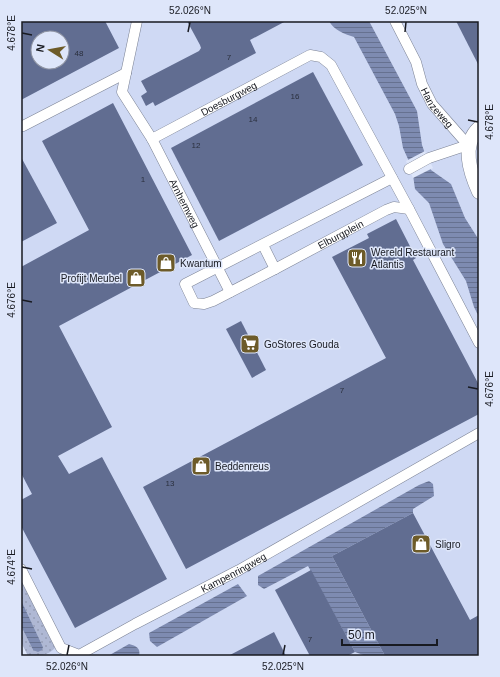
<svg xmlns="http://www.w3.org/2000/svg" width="500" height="677" viewBox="0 0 500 677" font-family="Helvetica,sans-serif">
	<defs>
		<pattern id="grass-dots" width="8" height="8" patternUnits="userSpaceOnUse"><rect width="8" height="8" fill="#afb8d4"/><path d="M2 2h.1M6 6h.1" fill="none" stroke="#969eb6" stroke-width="1.8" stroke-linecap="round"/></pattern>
		<pattern id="water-rules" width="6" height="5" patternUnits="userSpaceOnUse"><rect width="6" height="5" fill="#7e8bb1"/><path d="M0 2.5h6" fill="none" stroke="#667190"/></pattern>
	</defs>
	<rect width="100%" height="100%" fill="#dee6fa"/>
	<!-- built -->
	<path fill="#cfd9f4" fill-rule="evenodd" d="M21 21H479V656H42L21 611ZM38 38H62V62H38Z"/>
	<!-- grass -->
	<path fill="url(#grass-dots)" d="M21 579 55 648C47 656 39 656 28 656L21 642V626L33 650 43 647 21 600Z"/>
	<!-- water -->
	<g fill="url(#water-rules)">
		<path d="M329 21H369L417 111 422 145 431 170 451 184 465 218 479 240V317L474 307 466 281 443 244 429 203 415 189 412 168 403 148 399 126 395 114 354 37C344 34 334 30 329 21Z"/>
		<polygon points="429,481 433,484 434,496 413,509 413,513 332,556 385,656 366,656 355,652 308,566 264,589 258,585 258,576 419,485"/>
		<polygon points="238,584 247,596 157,647 150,641 149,633"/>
		<polygon points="21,600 43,647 42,650 38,652 33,650 21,626"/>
		<path d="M129 644C136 646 141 648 139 656H108Z"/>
	</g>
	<!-- pier -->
	<polygon fill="#dee6fa" points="425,151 433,168 413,178 406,161"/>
	<!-- building -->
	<g fill="#616d91" fill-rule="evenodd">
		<path d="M21 21H105L119 48 21 100ZM38 38H62V62H38Z"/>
		<polygon points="187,21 286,21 250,40 256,53 155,106 153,102 146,106 141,96 147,92 141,81 199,51 201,48 200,45"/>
		<polygon points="456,21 479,21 479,66"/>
		<polygon points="313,72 363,165 219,241 171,148"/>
		<polygon points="113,103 192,255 59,326 112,427 58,456 69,474 102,457 167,579 75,628 21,526 21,500 32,494 21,473 21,267 89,230 42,141"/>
		<polygon points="21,157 57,223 21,242"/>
		<polygon points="396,219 416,258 413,260 479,385 479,414 186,569 143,487 386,358 332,257 369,238 367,234"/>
		<polygon points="241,321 266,370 252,378 226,329"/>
		<polygon points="413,513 470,620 479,615 479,656 385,656 332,556"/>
		<polygon points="311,570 355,652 347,656 310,656 275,590"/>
		<polygon points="274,632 286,656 228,656"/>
	</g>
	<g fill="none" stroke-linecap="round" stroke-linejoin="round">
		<!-- street casing -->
		<g stroke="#7c8395" stroke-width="11">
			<g id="street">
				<path id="s1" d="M137 21 122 92 152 139 310 55 321 57 331 65 409 209 479 343"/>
				<path id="s2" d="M395 21 416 62 422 84 432 104 468 145 429 158 409 169"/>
				<polyline points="21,126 23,126 126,73"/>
				<path id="s3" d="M152 139 230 292"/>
				<path id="s4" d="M392 178 185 284 194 303 204 304 213 301 275 269 386 210 394 207 409 209"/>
				<polyline points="263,245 275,269"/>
				<path id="s5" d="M21 569 61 648 79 655 135 624 239 570 479 433"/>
			</g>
		</g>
		<!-- secondary casing -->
		<g stroke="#7c8395" stroke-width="15">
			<path id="secondary" d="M479 128C461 145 470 172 479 192"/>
		</g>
		<!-- street -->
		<use href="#street" stroke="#fff" stroke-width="10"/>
		<!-- secondary -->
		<use href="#secondary" stroke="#fff" stroke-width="14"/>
	</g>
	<!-- ticks -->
	<path fill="none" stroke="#181a21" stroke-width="1.5" d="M188 32 190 22M405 32 406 22M22 33 32 35M468 120 478 122M22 300 32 302M468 387 478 389M22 567 32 569M67 655 69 645M283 655 285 645"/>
	<!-- icons -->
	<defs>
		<g id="restaurant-square" transform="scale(1)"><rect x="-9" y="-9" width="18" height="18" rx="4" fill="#6d5b29" stroke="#dee6fa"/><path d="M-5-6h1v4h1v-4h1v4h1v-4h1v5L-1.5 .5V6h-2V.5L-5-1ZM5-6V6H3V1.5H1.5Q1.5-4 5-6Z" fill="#fff"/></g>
		<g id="shop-square" transform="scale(1)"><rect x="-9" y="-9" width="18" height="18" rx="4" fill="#6d5b29" stroke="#dee6fa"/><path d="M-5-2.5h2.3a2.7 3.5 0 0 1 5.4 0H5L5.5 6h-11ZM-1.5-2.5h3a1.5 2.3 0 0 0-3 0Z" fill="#fff"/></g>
		<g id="supermarket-square" transform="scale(1)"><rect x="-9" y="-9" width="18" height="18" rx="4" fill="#6d5b29" stroke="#dee6fa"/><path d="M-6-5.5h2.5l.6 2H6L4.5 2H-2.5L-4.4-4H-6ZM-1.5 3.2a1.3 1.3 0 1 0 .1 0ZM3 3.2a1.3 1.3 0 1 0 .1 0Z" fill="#fff"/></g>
	</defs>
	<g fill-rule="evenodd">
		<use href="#restaurant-square" x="357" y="258"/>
		<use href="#shop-square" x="166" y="263"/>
		<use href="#shop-square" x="136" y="278"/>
		<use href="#supermarket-square" x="250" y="344"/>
		<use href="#shop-square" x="201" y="466"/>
		<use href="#shop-square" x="421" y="544"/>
	</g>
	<g text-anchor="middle" stroke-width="3" stroke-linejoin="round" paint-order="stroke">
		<!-- number labels -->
		<g font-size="8" fill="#2a2f3d">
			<text x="79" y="56">48</text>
			<text x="229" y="60">7</text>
			<text x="295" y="99">16</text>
			<text x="253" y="122">14</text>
			<text x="196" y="148">12</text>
			<text x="143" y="182">1</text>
			<text x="342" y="393">7</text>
			<text x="170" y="486">13</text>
			<text x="310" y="642">7</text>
		</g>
		<!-- street labels -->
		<g font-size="10" fill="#181a21" stroke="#dee6fa">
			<text dy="4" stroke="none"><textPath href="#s1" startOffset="215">Doesburgweg</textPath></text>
			<text dy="4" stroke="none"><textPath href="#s2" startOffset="97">Hanzeweg</textPath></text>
			<text dy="4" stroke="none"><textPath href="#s3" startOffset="72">Arnhemweg</textPath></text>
			<text dy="4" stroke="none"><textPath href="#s4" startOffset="417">Elburgplein</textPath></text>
			<text dy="4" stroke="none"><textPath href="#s5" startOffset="283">Kampenringweg</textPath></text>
		</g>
		<!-- poi labels -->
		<g font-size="10" fill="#181a21" stroke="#dee6fa" text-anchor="start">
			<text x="371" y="256">Wereld Restaurant<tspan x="371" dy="12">Atlantis</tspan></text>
			<text x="180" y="267">Kwantum</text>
			<text x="122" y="282" text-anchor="end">Profijt Meubel</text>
			<text x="264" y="348">GoStores Gouda</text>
			<text x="215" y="470">Beddenreus</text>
			<text x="435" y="548">Sligro</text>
		</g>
	</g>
	<!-- border -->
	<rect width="500" height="677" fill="none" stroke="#dee6fa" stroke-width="44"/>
	<!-- north arrow -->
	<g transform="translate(50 50) rotate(281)"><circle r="19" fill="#dee6fa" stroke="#8f94a3"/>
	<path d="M0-3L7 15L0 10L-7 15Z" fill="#6d5b29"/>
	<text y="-6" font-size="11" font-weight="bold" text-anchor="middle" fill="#181a21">N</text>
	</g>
	<!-- scale -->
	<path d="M342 639v6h95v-6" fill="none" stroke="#181a21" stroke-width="2"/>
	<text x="348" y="639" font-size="12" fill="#181a21" stroke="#dee6fa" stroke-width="3" paint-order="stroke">50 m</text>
	<rect x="22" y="22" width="456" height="633" fill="none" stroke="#181a21" stroke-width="1.5"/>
	<g font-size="10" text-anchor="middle" fill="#181a21">
		<text x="190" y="14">52.026°N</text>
		<text x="406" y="14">52.025°N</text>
		<text transform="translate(11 33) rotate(-90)" y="4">4.678°E</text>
		<text transform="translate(489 122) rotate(-90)" y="4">4.678°E</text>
		<text transform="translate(11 300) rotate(-90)" y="4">4.676°E</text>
		<text transform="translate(489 389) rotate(-90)" y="4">4.676°E</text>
		<text transform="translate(11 567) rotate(-90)" y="4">4.674°E</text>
		<text x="67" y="670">52.026°N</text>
		<text x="283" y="670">52.025°N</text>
	</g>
</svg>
